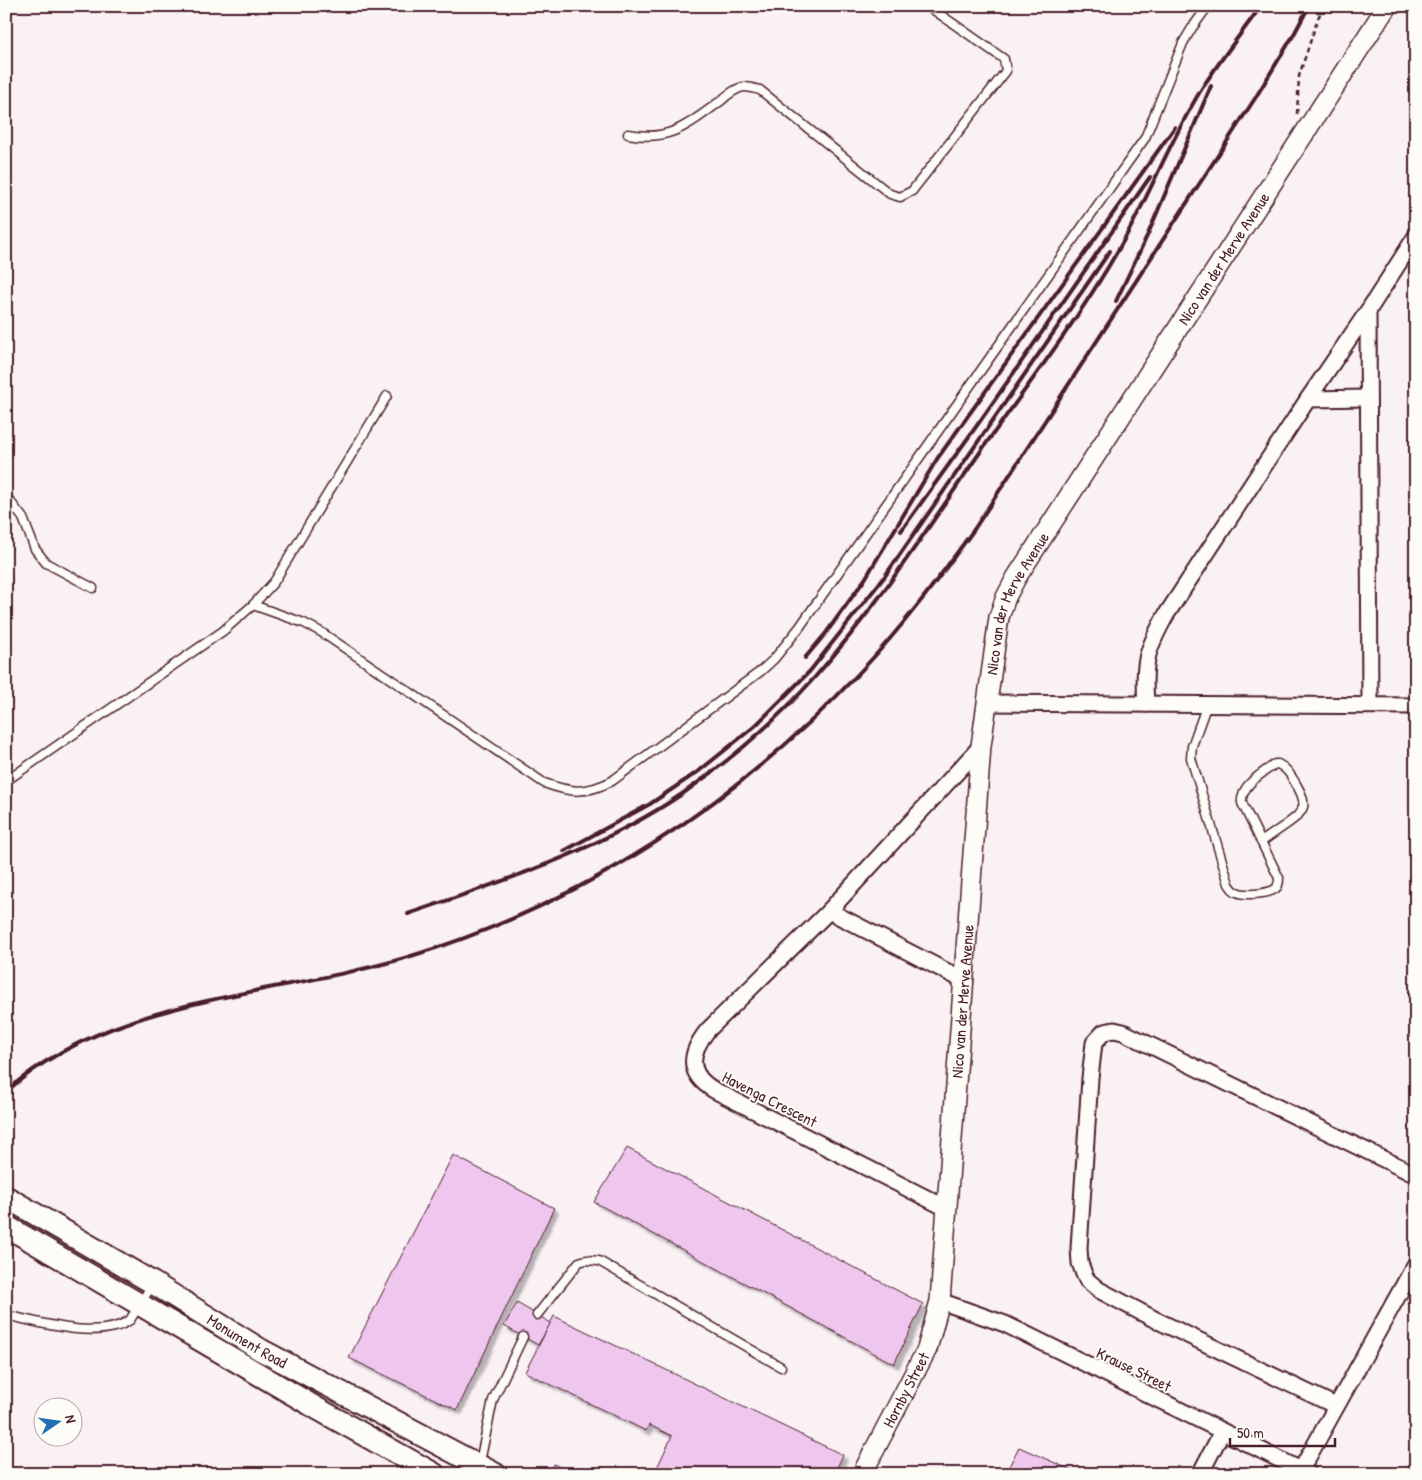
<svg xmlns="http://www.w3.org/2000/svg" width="1422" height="1480" viewBox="0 0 1422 1480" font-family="'Patrick Hand',sans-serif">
	<defs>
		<filter id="shadow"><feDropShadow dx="4.5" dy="4.5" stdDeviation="1" flood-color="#0004"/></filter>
	</defs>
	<rect width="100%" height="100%" fill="#faf1f5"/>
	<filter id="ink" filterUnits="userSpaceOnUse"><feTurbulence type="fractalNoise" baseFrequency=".02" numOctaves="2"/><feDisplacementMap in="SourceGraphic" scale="10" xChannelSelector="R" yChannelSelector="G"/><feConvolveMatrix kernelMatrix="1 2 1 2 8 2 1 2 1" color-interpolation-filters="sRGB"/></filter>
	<g filter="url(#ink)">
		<!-- building -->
		<g fill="#efc6ee" stroke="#4a1f2b" filter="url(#shadow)">
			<polygon points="627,1148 923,1304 894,1364 594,1202"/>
			<polygon points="453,1155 554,1208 457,1410 349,1358"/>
			<polygon points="517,1303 551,1323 538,1345 504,1326"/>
			<polygon points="554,1316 843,1455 834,1474 654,1474 672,1436 649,1425 646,1431 525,1372"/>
			<polygon points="1019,1447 1080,1474 1005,1474"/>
			<polygon points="554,1464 573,1474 549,1474"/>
		</g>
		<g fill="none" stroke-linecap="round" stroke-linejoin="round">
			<!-- service casing -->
			<g stroke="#4a1f2b" stroke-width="11">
				<g id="service">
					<path d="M628 134C671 142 689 124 722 100 727 95 738 87 745 87 750 87 755 89 760 90L890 194 900 197 912 191 1006 71 1004 59 928 6"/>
					<polyline points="6,496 23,518 35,549 46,563 93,588"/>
					<path d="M253 605 304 623 321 632 544 783C571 793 586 794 612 781L761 671 774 659 799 628 1145 138 1183 43 1192 28 1208 6"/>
					<path d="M1207 704 1192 746 1191 758 1229 884C1231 887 1233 891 1237 892 1245 896 1272 894 1277 887 1279 884 1279 881 1279 878L1242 803C1240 785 1262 774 1275 764H1278C1287 768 1291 776 1296 784 1308 804 1306 811 1287 824 1278 830 1270 836 1261 842"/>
					<polyline points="6,781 223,631 253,605 274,582 387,396"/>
					<path d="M6 1315C40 1323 100 1341 130 1320L152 1285"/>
					<polyline points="537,1315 579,1262 586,1260 599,1261 781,1367"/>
					<polyline points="470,1474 481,1457 493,1400 523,1337"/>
				</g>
			</g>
			<!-- minor casing -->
			<g stroke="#4a1f2b" stroke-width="19">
				<g id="minor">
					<polyline points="1368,311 1370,705"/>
					<polyline points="1308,399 1368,398"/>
					<polyline points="986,703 1416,706"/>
					<path d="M1146 704C1143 662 1146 651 1166 615L1308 399 1368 311 1416 236"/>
					<polyline points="829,911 981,746"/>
					<path d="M946 1208 714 1090C687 1074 689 1054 707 1031L829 911 965 981"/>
					<polyline points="940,1301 1005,1324 1309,1474"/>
					<polyline points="1336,1406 1154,1319 1099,1290 1087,1280 1084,1274 1080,1263 1079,1248 1090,1078 1094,1043 1104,1032 1114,1030 1123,1032 1416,1175"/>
					<polyline points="1301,1470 1416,1263"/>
					<polyline points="1200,1474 1222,1432"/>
				</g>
			</g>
			<!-- tertiary casing -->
			<g stroke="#4a1f2b" stroke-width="22">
				<g id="tertiary">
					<path id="s1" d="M862 1474 927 1349 940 1301 981 746 999 617 1006 597 1016 578 1387 6"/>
				</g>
			</g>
			<!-- secondary casing -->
			<g stroke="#4a1f2b" stroke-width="25">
				<g id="secondary">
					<path id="s2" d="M6 1197 153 1283 261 1350 495 1474"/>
					<polyline points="6,1226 318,1409 434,1474"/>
				</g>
			</g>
			<!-- path -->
			<polyline stroke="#4a1f2b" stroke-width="2.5" stroke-dasharray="5 4" stroke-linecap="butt" points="1297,114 1299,76 1318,18 1324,6"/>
			<!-- service -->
			<use href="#service" stroke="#fdfcf7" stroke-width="8"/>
			<!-- minor -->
			<use href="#minor" stroke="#fdfcf7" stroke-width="15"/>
			<!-- tertiary -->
			<use href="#tertiary" stroke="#fdfcf7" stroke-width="19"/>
			<!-- secondary -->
			<use href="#secondary" stroke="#fdfcf7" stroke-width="21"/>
			<!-- rail -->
			<g stroke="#4a1f2b" stroke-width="4">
				<polyline points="1116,301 1148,234 1211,86"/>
				<polyline points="901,531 978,424 1150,177"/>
				<polyline points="805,658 826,633 865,579 937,459 1175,127"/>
				<polyline points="564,851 650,804 699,771 755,726 810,671 885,576 1110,251"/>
				<path d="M408 914C504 881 601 850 685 792 732 759 777 720 815 677 878 606 929 526 983 448 1030 382 1081 316 1121 245 1150 195 1170 140 1201 90 1219 61 1241 34 1261 6"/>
				<path d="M6 1092C109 996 279 996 408 957 580 905 737 803 859 673 902 628 939 578 975 528L1254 100 1293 36 1309 6"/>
			</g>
		</g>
	</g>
	<g text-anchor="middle" stroke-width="4" stroke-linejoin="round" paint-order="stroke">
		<!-- street labels -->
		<g font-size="16" fill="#4a1f2b" stroke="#fdfcf7">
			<text dy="6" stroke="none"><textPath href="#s1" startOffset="1301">Nico van der Merve Avenue</textPath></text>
			<text dy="6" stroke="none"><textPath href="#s1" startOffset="896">Nico van der Merve Avenue</textPath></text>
			<text dy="6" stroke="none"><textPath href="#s1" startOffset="491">Nico van der Merve Avenue</textPath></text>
			<text transform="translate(770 1099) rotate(27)" y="6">Havenga Crescent</text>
			<text dy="6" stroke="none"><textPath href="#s2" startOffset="281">Monument Road</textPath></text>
			<text transform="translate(1134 1369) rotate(26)" y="6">Krause Street</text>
			<text dy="6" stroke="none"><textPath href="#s1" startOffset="95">Hornby Street</textPath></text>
		</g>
	</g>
	<!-- margin -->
	<rect width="1422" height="1480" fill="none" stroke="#fdfcf7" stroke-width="25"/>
	<rect x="12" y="12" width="1397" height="1455" fill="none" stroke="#4a1f2b" stroke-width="2" filter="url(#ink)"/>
	<!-- north arrow -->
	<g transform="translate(58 1422) rotate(77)"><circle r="24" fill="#fdfcf7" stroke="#b5a4a5"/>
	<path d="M0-4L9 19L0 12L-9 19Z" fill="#1f6fb2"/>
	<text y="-8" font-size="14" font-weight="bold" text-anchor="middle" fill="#4a1f2b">N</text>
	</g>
	<!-- scale -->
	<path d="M1230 1438v8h105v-8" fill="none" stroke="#4a1f2b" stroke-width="2.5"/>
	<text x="1237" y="1438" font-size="15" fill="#4a1f2b" stroke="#fdfcf7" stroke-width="4" paint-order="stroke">50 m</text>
</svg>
